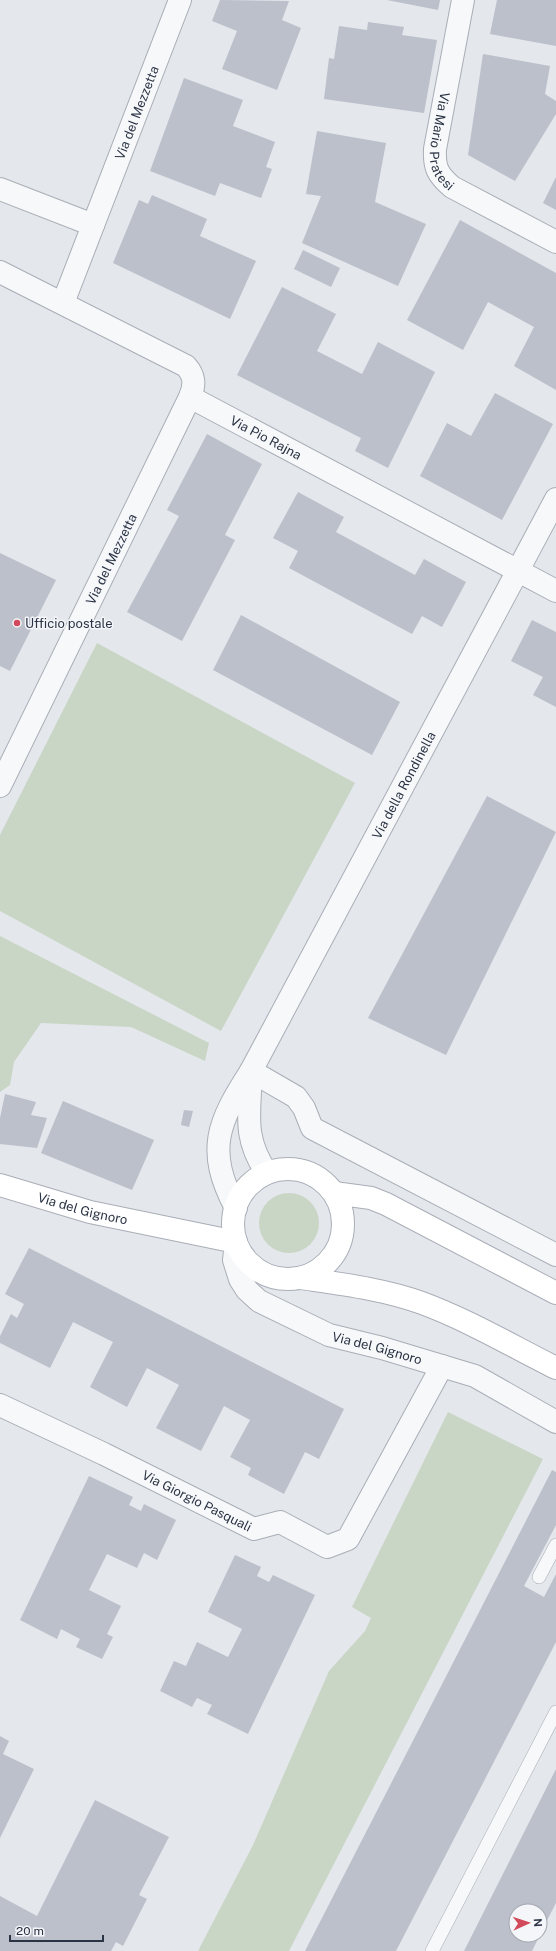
<svg xmlns="http://www.w3.org/2000/svg" width="556" height="1951" viewBox="0 0 556 1951" font-family="'Public Sans',sans-serif">
	<rect width="100%" height="100%" fill="#e4e7ec"/>
	<!-- green -->
	<g fill="#c9d6c5">
		<polygon points="97,643 355,783 221,1031 0,911 0,835"/>
		<polygon points="0,936 209,1043 205,1061 131,1027 41,1023 14,1062 10,1085 0,1092"/>
		<circle cx="289" cy="1223" r="30"/>
		<polygon points="448,1412 543,1459 289,1951 198,1951 253,1845 329,1671 365,1631 371,1618 352,1607"/>
	</g>
	<!-- building -->
	<g fill="#bbc0ca">
		<polygon points="220,0 289,1 282,20 301,28 277,90 222,69 237,31 212,21"/>
		<polygon points="387,0 440,0 438,10"/>
		<polygon points="497,0 556,0 556,46 490,34"/>
		<polygon points="368,22 404,27 402,35 437,40 424,113 324,99 329,58 334,59 339,26 367,30"/>
		<polygon points="483,54 550,66 545,94 556,101 556,114 515,181 468,155"/>
		<polygon points="184,78 243,100 233,126 275,142 266,167 272,169 261,198 220,183 215,196 150,171"/>
		<polygon points="317,131 386,143 375,202 426,224 398,286 302,243 321,196 306,194"/>
		<polygon points="556,177 556,210 543,203"/>
		<polygon points="152,195 207,219 200,236 256,261 230,319 113,263 139,200 148,204"/>
		<polygon points="460,220 556,273 556,390 514,366 534,327 488,302 463,350 407,320"/>
		<polygon points="303,250 340,268 331,287 294,269"/>
		<polygon points="282,287 336,314 317,351 362,374 378,342 435,372 388,468 355,451 361,438 237,375"/>
		<polygon points="495,393 553,424 502,520 420,476 447,423 471,436"/>
		<polygon points="207,434 262,464 225,535 235,540 182,641 127,612 179,516 167,510"/>
		<polygon points="298,492 344,517 336,532 415,575 424,559 466,582 442,627 422,616 412,634 289,568 298,551 273,538"/>
		<polygon points="0,553 56,580 10,671 0,666"/>
		<polygon points="241,615 400,702 372,755 213,670"/>
		<polygon points="532,620 556,632 556,707 533,695 543,677 511,661"/>
		<polygon points="487,796 556,832 446,1055 368,1018"/>
		<polygon points="5,1094 36,1102 31,1115 47,1118 37,1148 0,1144 0,1118"/>
		<polygon points="63,1101 154,1140 132,1190 41,1153"/>
		<polygon points="184,1110 193,1111 189,1127 181,1125"/>
		<polygon points="29,1248 344,1409 319,1459 305,1452 284,1494 248,1475 251,1468 230,1457 250,1420 224,1406 201,1451 156,1428 179,1385 147,1368 127,1407 90,1387 113,1342 73,1322 50,1368 0,1343 0,1336 11,1314 17,1318 24,1304 5,1294"/>
		<polygon points="552,1470 556,1472 556,1525 524,1586 544,1597 556,1574 556,1642 396,1951 305,1951"/>
		<polygon points="89,1476 133,1497 129,1505 141,1511 144,1504 176,1520 157,1560 144,1553 137,1568 107,1554 89,1590 121,1606 107,1634 113,1637 102,1659 76,1647 80,1639 61,1629 57,1639 20,1620"/>
		<polygon points="235,1555 261,1567 257,1576 269,1582 273,1575 315,1595 248,1734 207,1714 212,1705 197,1698 192,1707 160,1691 174,1661 186,1666 197,1642 228,1657 242,1629 208,1612"/>
		<polygon points="0,1736 9,1741 3,1754 34,1769 0,1838"/>
		<polygon points="556,1769 556,1903 540,1934 540,1911 516,1911 516,1935 540,1935 532,1951 464,1951"/>
		<polygon points="95,1800 169,1837 139,1895 147,1899 123,1946 116,1942 111,1951 0,1951 0,1896 37,1916"/>
	</g>
	<g fill="none" stroke-linecap="round" stroke-linejoin="round">
		<!-- lane casing -->
		<g stroke="#a9aeb7" stroke-width="14">
			<g id="lane">
				<polyline points="539,1577 556,1545"/>
				<polyline points="432,1951 556,1712"/>
			</g>
		</g>
		<!-- street casing -->
		<g stroke="#a9aeb7" stroke-width="24">
			<g id="street">
				<path id="s1" d="M463 0 435 149C434 168 438 175 452 187L556 242"/>
				<polyline points="0,189 93,225"/>
				<path d="M0 272 186 366C195 376 195 385 190 397L0 786"/>
				<path id="s2" d="M63 303 180 0"/>
				<path id="s3" d="M190 397 556 591"/>
				<polyline points="251,1071 296,1097 304,1108 312,1128 556,1255"/>
				<path d="M251 1071C250 1112 242 1137 267 1173"/>
				<path id="s4" d="M236 1208C205 1150 218 1122 251 1071L556 499"/>
				<path id="s5" d="M236 1242 234 1260 240 1279 247 1290 259 1301 329 1335 382 1348 475 1376 556 1422"/>
				<path id="s6" d="M0 1405 104 1454 254 1529 280 1522 327 1547 348 1539 442 1366"/>
			</g>
		</g>
		<!-- secondary casing -->
		<g stroke="#a9aeb7" stroke-width="24">
			<g id="secondary">
				<circle cx="288" cy="1224" r="55"/>
				<path id="s7" d="M0 1185 90 1212 236 1242"/>
				<polyline points="334,1193 371,1198 386,1204 556,1293"/>
				<path d="M300 1278C341 1284 383 1289 422 1303 468 1320 512 1346 556 1368"/>
			</g>
		</g>
		<!-- lane -->
		<use href="#lane" stroke="#f7f8fa" stroke-width="13"/>
		<!-- street -->
		<use href="#street" stroke="#f7f8fa" stroke-width="22"/>
		<!-- secondary -->
		<use href="#secondary" stroke="#fff" stroke-width="22"/>
	</g>
	<!-- markers -->
	<circle fill="#d1495b" stroke="#f4f6f9" stroke-width="1.5" cx="17" cy="623" r="4"/>
	<g text-anchor="middle" stroke-width="3" stroke-linejoin="round" paint-order="stroke">
		<!-- street labels -->
		<g font-size="13" fill="#2b3445" stroke="#f4f6f9">
			<text dy="5" stroke="none"><textPath href="#s2" startOffset="204">Via del Mezzetta</textPath></text>
			<text dy="5" stroke="none"><textPath href="#s1" startOffset="145">Via Mario Pratesi</textPath></text>
			<text dy="5" stroke="none"><textPath href="#s3" startOffset="86">Via Pio Rajna</textPath></text>
			<text transform="translate(111 559) rotate(-64)" y="5">Via del Mezzetta</text>
			<text dy="5" stroke="none"><textPath href="#s4" startOffset="472">Via della Rondinella</textPath></text>
			<text dy="5" stroke="none"><textPath href="#s7" startOffset="86">Via del Gignoro</textPath></text>
			<text dy="5" stroke="none"><textPath href="#s5" startOffset="195">Via del Gignoro</textPath></text>
			<text dy="5" stroke="none"><textPath href="#s6" startOffset="219">Via Giorgio Pasquali</textPath></text>
		</g>
		<!-- poi labels -->
		<g font-size="13" fill="#2b3445" stroke="#f4f6f9" text-anchor="start">
			<text x="25" y="628">Ufficio postale</text>
		</g>
	</g>
	<!-- north arrow -->
	<g transform="translate(528 1923) rotate(87)"><circle r="19" fill="#f4f6f9" stroke="#a4a8b1"/>
	<path d="M0-3L7 15L0 10L-7 15Z" fill="#d1495b"/>
	<text y="-6" font-size="11" font-weight="bold" text-anchor="middle" fill="#2b3445">N</text>
	</g>
	<!-- scale -->
	<path d="M10 1935v6h93v-6" fill="none" stroke="#2b3445" stroke-width="2"/>
	<text x="16" y="1935" font-size="12" fill="#2b3445" stroke="#f4f6f9" stroke-width="3" paint-order="stroke">20 m</text>
</svg>
